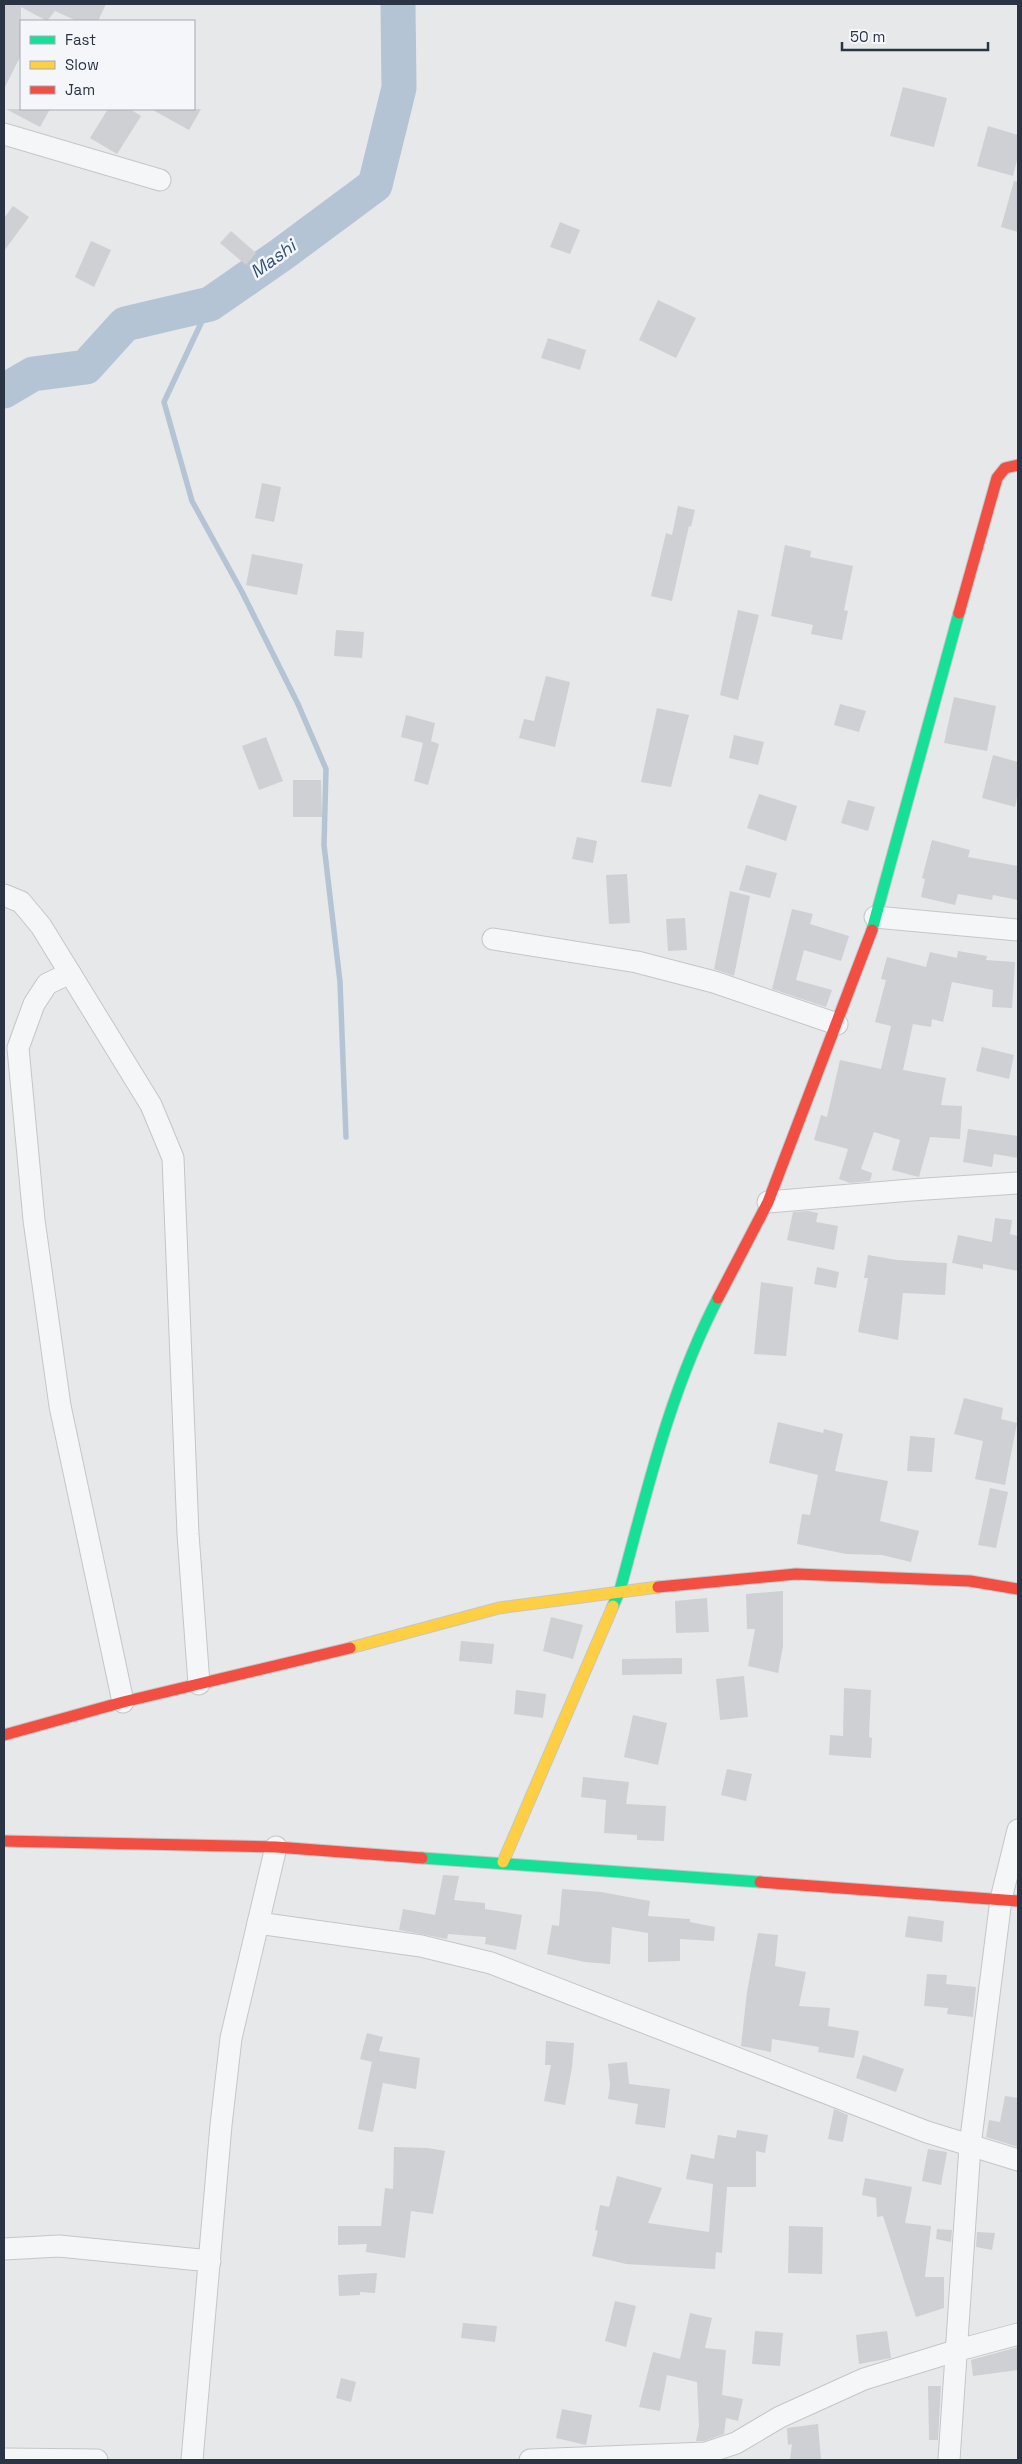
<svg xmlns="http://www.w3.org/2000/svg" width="1022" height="2464" viewBox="0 0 1022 2464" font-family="'Space Grotesk',sans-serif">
	<rect width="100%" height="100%" fill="#e6e8ea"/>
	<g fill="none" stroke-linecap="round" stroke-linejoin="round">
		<!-- stream -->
		<polyline stroke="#b4c4d5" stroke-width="5.5" points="210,304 164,402 192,501 242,592 298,704 326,769 324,845 340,982 346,1137"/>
		<!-- river -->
		<polyline stroke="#b4c4d5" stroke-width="35" points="4,391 33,374 86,367 125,324 210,304 282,254 375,185 399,88 398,4"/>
	</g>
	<!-- building -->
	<g fill="#ced0d3">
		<polygon points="4,4 106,4 98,21 77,21 55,11 47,21 21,7 21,55 4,89"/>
		<polygon points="903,87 947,98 934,147 890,136"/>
		<polygon points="6,109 50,109 40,127"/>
		<polygon points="108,109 130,109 141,116 117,154 90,138"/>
		<polygon points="151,109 201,109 189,130"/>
		<polygon points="988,126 1018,135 1018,156 1013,176 977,166"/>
		<polygon points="1014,181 1018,182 1018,232 1001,227"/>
		<polygon points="13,206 29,217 4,251 4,218"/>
		<polygon points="560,222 580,230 570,254 550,247"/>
		<polygon points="231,231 256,253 246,265 220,243"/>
		<polygon points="91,241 111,250 94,287 75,277"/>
		<polygon points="658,300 696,318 676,358 639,340"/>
		<polygon points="548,338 586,350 580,370 541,358"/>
		<polygon points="262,483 281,487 274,522 255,518"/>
		<polygon points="678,506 695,510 691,527 689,526 672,601 651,596 666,533 672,535"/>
		<polygon points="785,545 811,551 810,557 853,566 844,610 848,611 842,640 811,634 813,625 771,616"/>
		<polygon points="252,554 303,564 297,595 246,585"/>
		<polygon points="738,610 759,615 738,700 720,695"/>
		<polygon points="336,630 364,632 362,658 334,656"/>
		<polygon points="546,676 570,682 555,747 519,738 524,719 534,721"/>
		<polygon points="954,697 996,706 987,751 944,743"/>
		<polygon points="840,704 866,711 859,732 834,725"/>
		<polygon points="657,708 689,715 671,787 641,782"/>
		<polygon points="406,715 435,723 431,741 439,744 428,785 414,781 423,743 401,737"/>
		<polygon points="734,735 764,742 758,765 729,758"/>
		<polygon points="266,737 283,781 259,790 242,746"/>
		<polygon points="993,755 1018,762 1018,793 1015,807 982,798"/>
		<polygon points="293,780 321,780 322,817 293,817"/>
		<polygon points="759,794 797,806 786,841 747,828"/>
		<polygon points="848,800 875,807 868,831 841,823"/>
		<polygon points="577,837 597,841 593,863 572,859"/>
		<polygon points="932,840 970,850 968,857 1018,866 1018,900 993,895 992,900 958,894 955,905 921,897 925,879 922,878"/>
		<polygon points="746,865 777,873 770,898 739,890"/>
		<polygon points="627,874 630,923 609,924 606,875"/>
		<polygon points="730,891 750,896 734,976 714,969"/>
		<polygon points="792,909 813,914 810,924 849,936 841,961 804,950 796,980 832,990 826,1007 772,989"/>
		<polygon points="685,918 687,950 668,951 666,919"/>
		<polygon points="958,951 987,956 986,960 1015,962 1012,1008 992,1007 993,990 952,982 943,1022 932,1019 931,1027 913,1024 903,1070 946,1078 941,1105 962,1106 960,1139 930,1137 919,1177 892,1170 900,1140 874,1132 861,1169 872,1173 870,1181 850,1183 839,1179 848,1149 814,1140 821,1115 827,1117 840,1060 881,1069 891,1026 875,1022 886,980 881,979 887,957 926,967 930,952 957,958"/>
		<polygon points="982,1047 1014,1055 1009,1079 976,1071"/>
		<polygon points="968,1129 1018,1136 1018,1158 994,1154 992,1167 963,1162"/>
		<polygon points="808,1211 818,1213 816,1222 838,1226 834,1250 787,1240 793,1212"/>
		<polygon points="995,1218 1012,1220 1010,1234 1018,1236 1018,1271 983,1264 983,1269 952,1263 958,1235 992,1242"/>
		<polygon points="868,1255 897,1260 947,1263 945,1295 903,1293 898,1340 858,1332 868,1278 864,1278"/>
		<polygon points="817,1267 839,1272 836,1288 814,1284"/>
		<polygon points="761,1282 793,1287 786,1356 754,1354"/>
		<polygon points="964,1398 1003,1408 1001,1419 1017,1423 1005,1485 975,1479 983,1441 954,1434"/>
		<polygon points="778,1422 823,1433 824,1429 843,1434 835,1471 888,1481 880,1521 919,1531 911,1562 882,1555 846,1554 797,1544 802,1514 810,1515 818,1475 769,1463"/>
		<polygon points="910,1436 935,1438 932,1472 907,1471"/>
		<polygon points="990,1488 1008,1492 996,1548 978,1545"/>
		<polygon points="783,1591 783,1646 778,1673 748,1666 755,1629 747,1629 746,1594"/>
		<polygon points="707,1598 709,1632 676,1633 675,1601"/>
		<polygon points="551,1617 583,1625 573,1659 543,1651"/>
		<polygon points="461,1641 494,1644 492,1664 459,1661"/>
		<polygon points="682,1658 682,1674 622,1675 622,1659"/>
		<polygon points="744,1676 748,1717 720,1720 716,1679"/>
		<polygon points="844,1688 871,1690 869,1737 872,1738 871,1758 829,1755 830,1735 843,1736"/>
		<polygon points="516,1690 546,1694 543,1718 514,1714"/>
		<polygon points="633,1715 667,1723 658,1765 624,1757"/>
		<polygon points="727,1769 752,1774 746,1801 721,1795"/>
		<polygon points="583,1777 629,1782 626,1804 666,1806 664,1841 637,1840 637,1835 604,1833 606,1800 581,1797"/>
		<polygon points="443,1875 459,1876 454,1900 485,1903 485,1909 522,1915 516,1950 485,1944 486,1937 448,1934 447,1939 399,1930 403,1909 435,1915"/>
		<polygon points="562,1889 601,1892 650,1901 648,1916 690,1919 690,1922 715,1927 714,1941 680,1939 680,1961 648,1962 648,1933 612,1927 610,1964 585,1962 547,1954 552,1925 559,1926"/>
		<polygon points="908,1916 944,1921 942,1942 905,1937"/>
		<polygon points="758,1933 778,1935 775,1966 806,1972 799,2006 830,2008 828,2026 859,2031 854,2058 818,2052 819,2047 772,2039 771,2052 741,2046 747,1992"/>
		<polygon points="927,1974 947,1975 946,1984 976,1987 973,2017 947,2014 948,2008 924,2006"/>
		<polygon points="367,2033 383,2037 379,2051 420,2058 416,2089 383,2083 373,2132 358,2129 372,2062 360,2059"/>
		<polygon points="546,2041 574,2043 572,2067 565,2105 544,2101 551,2065 545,2065"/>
		<polygon points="863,2055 904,2069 896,2092 856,2078"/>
		<polygon points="627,2062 629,2084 670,2089 665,2128 635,2124 638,2104 608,2099 610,2085 608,2064"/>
		<polygon points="1005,2096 1018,2098 1018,2147 986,2137 989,2120 1000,2122"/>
		<polygon points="834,2109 848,2115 843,2142 828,2139"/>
		<polygon points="737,2130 768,2135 765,2153 756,2151 756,2187 727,2187 722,2253 716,2252 715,2269 626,2264 592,2256 598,2231 595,2230 600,2205 609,2207 617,2176 662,2188 648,2223 709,2232 713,2184 686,2179 691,2154 714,2159 718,2135 736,2138"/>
		<polygon points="394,2147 428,2148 445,2151 433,2214 411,2211 405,2258 366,2252 367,2244 338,2245 338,2226 381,2226 385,2188 393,2189"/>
		<polygon points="928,2149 947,2152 941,2185 922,2181"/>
		<polygon points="865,2178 912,2187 905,2223 931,2226 925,2277 944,2277 944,2308 916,2317 883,2216 877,2217 876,2198 862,2195"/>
		<polygon points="789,2226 823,2227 822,2274 788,2273"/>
		<polygon points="937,2229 952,2230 951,2242 936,2239"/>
		<polygon points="977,2232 995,2233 992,2250 976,2247"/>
		<polygon points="377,2273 375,2293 360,2292 360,2295 339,2296 338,2275"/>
		<polygon points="615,2301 636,2306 626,2347 605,2341"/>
		<polygon points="690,2313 712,2318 705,2348 726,2350 722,2395 743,2399 738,2421 726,2418 724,2434 704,2441 696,2441 699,2426 697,2382 667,2375 660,2411 639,2407 653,2352 680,2359"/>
		<polygon points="463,2323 497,2326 495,2342 461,2338"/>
		<polygon points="755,2331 783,2333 780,2366 752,2364"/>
		<polygon points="887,2331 891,2358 859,2364 856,2335"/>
		<polygon points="1018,2347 1018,2370 973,2376 971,2360"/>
		<polygon points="341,2378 356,2382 351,2402 336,2398"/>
		<polygon points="928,2386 941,2386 938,2440 929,2440"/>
		<polygon points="562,2409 592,2415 586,2445 556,2438"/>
		<polygon points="818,2424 821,2460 790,2460 792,2444 788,2445 787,2428"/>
	</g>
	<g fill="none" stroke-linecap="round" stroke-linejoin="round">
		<!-- street casing -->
		<g stroke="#c4c6c8" stroke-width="23">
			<g id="street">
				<polyline points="4,134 160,180"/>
				<polyline points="4,895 21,902 41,926 151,1105 173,1158 188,1534 199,1684"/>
				<polyline points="875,917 1018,930"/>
				<polyline points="493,939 637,962 714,982 837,1024"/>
				<polyline points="70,973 47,984 34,1004 18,1048 34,1220 60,1406 123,1702"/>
				<polyline points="768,1202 911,1190 1018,1183"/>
				<polyline points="258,1923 421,1946 491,1963 927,2132 1018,2160"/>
				<polyline points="4,2249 59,2246 210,2261"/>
				<polyline points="4,2459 97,2460"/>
				<polyline points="192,2460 221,2125 231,2038 276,1847"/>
				<polyline points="530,2460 706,2453 736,2443 780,2417 864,2379 955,2351 1018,2334"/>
				<polyline points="949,2460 970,2146 1001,1899 1018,1830"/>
			</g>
		</g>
		<!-- fast casing -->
		<g stroke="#c4c6c8" stroke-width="13">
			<g id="fast">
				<polyline points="872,930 959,613"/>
				<path d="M613 1606 620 1590C647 1491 670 1390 718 1298"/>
				<polyline points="422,1858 760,1882"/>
			</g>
		</g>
		<!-- slow casing -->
		<g stroke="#c4c6c8" stroke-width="13">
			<g id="slow">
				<polyline points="350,1648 499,1608 658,1587"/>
				<polyline points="503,1862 613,1606"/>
			</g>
		</g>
		<!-- jam casing -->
		<g stroke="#c4c6c8" stroke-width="13">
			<g id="jam">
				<polyline points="959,613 997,478 1005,468 1018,465"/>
				<polyline points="718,1298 768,1202 872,930"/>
				<polyline points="658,1587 796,1574 970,1581 1018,1589"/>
				<polyline points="4,1735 123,1702 350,1648"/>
				<polyline points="4,1841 276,1847 422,1858"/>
				<polyline points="760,1882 1018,1901"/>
			</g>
		</g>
		<!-- street -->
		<use href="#street" stroke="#f5f6f7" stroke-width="21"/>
		<!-- fast -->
		<use href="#fast" stroke="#16e098" stroke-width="11"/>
		<!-- slow -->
		<use href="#slow" stroke="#ffcf43" stroke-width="11"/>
		<!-- jam -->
		<use href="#jam" stroke="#f24e42" stroke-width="11"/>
	</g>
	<g text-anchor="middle" stroke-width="5" stroke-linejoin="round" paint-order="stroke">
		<!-- water labels -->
		<g font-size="18" font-style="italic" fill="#34527a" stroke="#f4f6f9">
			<text transform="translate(273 259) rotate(-36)" y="6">Mashi</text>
		</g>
	</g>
	<!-- border -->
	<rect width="1022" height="2464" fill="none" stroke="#2b3445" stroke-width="10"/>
	<!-- legend -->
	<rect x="20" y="20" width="175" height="90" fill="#f4f6f9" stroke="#a4a8b1"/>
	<rect x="30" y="36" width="25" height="8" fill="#16e098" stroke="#a4a8b1"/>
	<text x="65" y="45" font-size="15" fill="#2b3445">Fast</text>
	<rect x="30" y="61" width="25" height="8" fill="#ffcf43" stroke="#a4a8b1"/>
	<text x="65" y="70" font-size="15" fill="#2b3445">Slow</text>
	<rect x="30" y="86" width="25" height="8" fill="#f24e42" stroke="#a4a8b1"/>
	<text x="65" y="95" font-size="15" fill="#2b3445">Jam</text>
	<!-- scale -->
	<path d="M842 42v8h146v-8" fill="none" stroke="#2b3445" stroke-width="2.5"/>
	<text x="850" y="42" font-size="15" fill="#2b3445" stroke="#f4f6f9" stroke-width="4" paint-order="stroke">50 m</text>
</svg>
